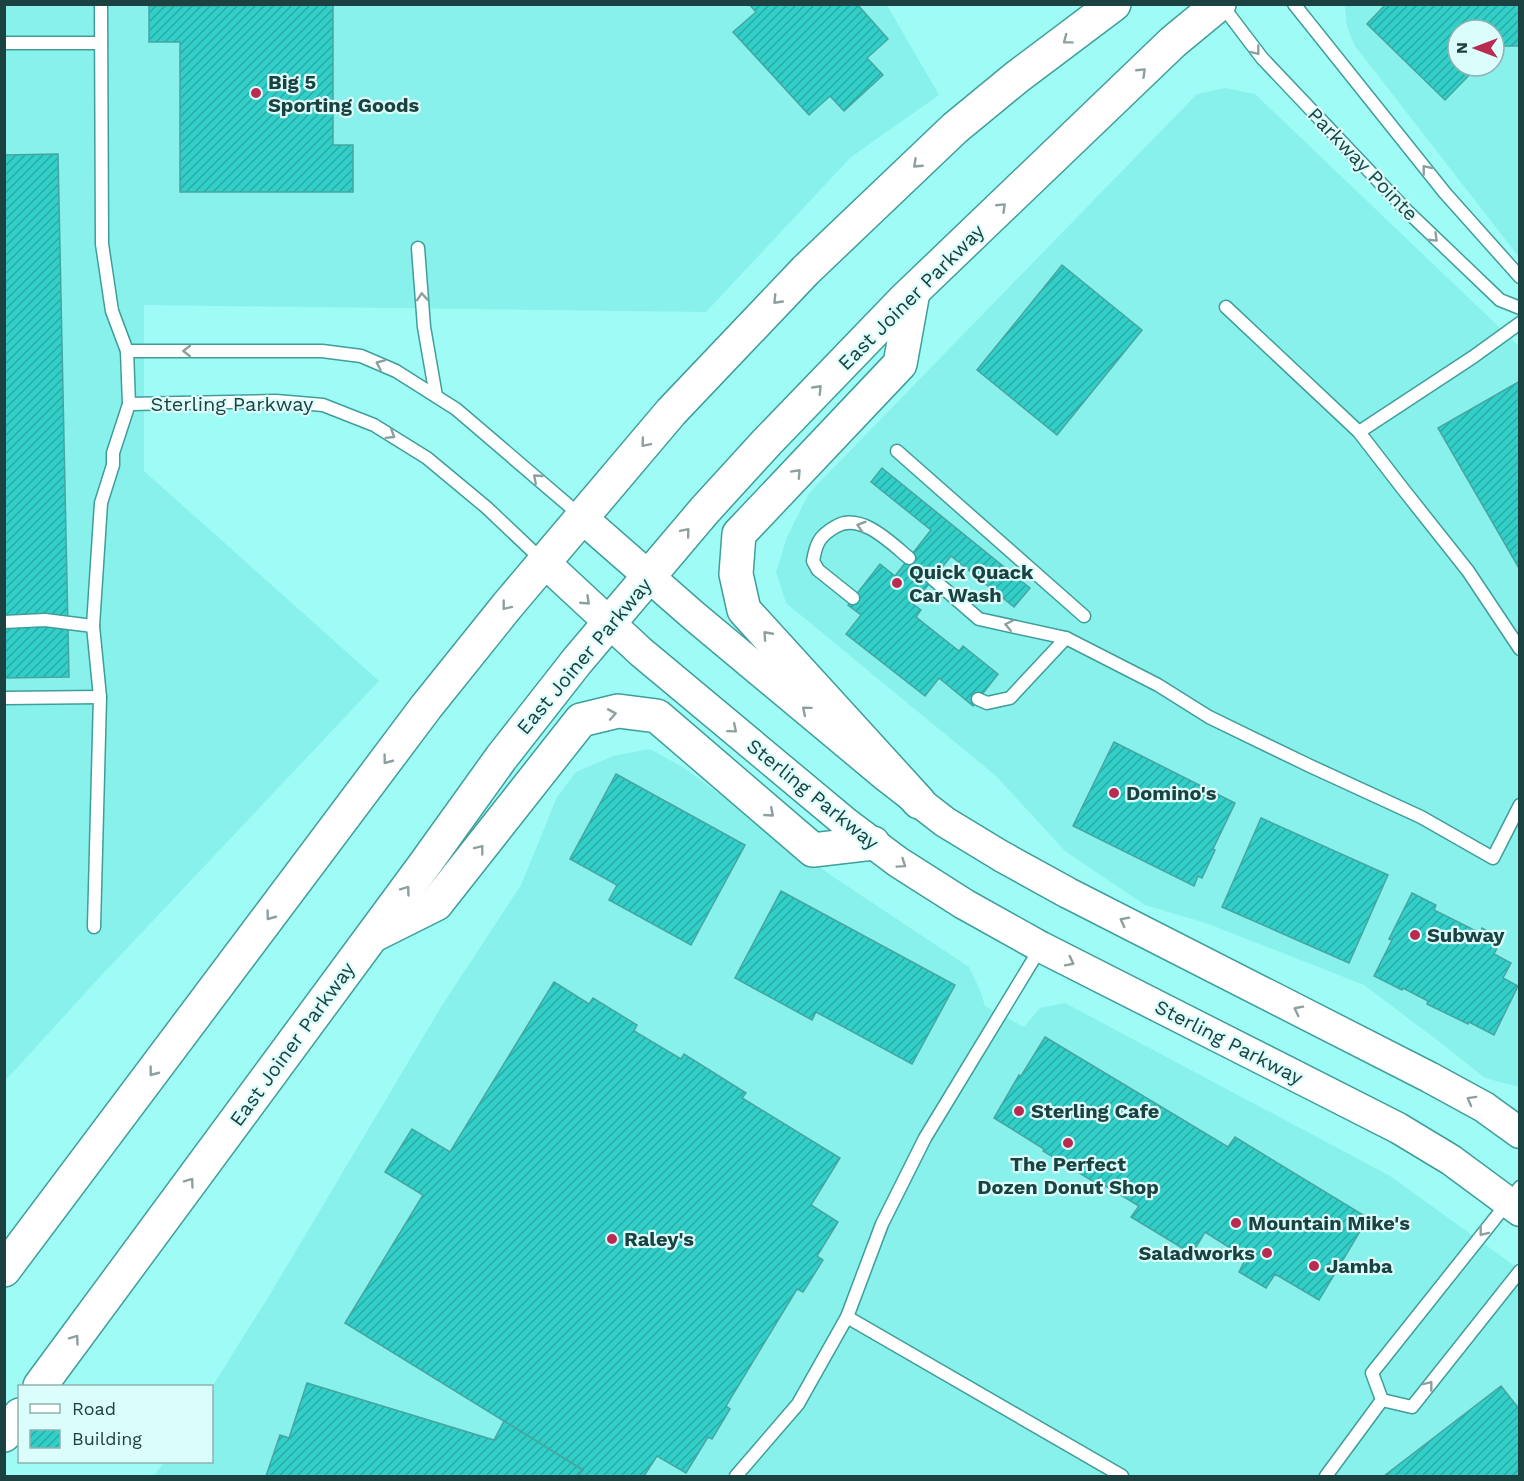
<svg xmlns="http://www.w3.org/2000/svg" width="1524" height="1481" viewBox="0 0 1524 1481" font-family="'Work Sans',sans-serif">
	<defs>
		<pattern id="building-hatch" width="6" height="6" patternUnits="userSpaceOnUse" patternTransform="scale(1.5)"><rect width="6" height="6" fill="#32cfc9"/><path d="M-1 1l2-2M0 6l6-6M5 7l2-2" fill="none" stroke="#2aaaa5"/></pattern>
	</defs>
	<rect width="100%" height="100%" fill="#9ffbf6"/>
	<!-- built -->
	<g fill="#88f1ec" fill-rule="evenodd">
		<path d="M1347 4 1519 5V257L1355 46 1347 27 1345 7ZM1458 30H1494V66H1458Z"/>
		<polygon points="5,5 887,5 939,95 851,157 706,312 144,305 144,471 379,681 97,980 5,1081"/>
		<polygon points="1225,88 1255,94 1519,346 1519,1087 1485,1078 1441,1043 1364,985 1206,923 1145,905 1065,851 996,776 786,603 776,572 787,537 809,493 1197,94"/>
		<polygon points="650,749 684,768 832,876 969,967 980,990 985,1006 1024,1027 1040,1008 1065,1003 1390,1176 1519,1269 1519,1476 154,1476 164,1462 212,1462 212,1387 272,1291 441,1007 521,885 557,797 576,772 613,756"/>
	</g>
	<!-- building -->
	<g fill="url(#building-hatch)" stroke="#47a5a1" stroke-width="1.5">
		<polygon points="749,4 857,4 888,39 867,58 883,75 844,111 830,96 809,115 733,32 756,12"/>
		<polygon points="1386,4 1520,4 1520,46 1497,46 1494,50 1494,30 1458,30 1458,66 1478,66 1445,100 1367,24"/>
		<polygon points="333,5 333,145 353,145 353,192 180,192 180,42 149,42 149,6"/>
		<polygon points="58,154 69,677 4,678 4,155"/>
		<polygon points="1062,265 1142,330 1057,435 977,370"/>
		<polygon points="1520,381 1520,570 1438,428"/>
		<polygon points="882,468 1030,588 1014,607 951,556 913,604 921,610 916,617 959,651 963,646 998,674 973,706 939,678 925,696 846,634 861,615 848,605 880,564 895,576 931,530 871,482"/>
		<polygon points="1114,742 1235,803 1213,849 1215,850 1202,878 1198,876 1194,886 1073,826"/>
		<polygon points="616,774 745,845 691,945 609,900 617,885 570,859"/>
		<polygon points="1261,818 1388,875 1349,963 1222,907"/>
		<polygon points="781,891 955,985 912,1064 816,1012 812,1020 735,978"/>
		<polygon points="1412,893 1436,905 1434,910 1480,933 1482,928 1502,939 1494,954 1511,963 1503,978 1518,986 1494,1035 1469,1022 1468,1024 1427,1004 1428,1001 1403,988 1402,990 1374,976 1392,940 1389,939"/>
		<polygon points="554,982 589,1004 593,998 637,1025 634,1031 681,1059 684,1054 746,1093 742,1098 840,1158 811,1205 838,1222 817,1256 823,1260 803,1292 797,1289 726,1406 730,1409 712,1439 708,1437 686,1473 657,1456 644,1476 578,1476 583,1470 345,1323 423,1195 385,1172 412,1129 450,1152"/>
		<polygon points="1045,1037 1228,1147 1235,1137 1368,1218 1319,1300 1275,1274 1266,1288 1239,1272 1246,1258 1205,1232 1192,1254 1131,1217 1139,1206 1106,1186 1104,1188 1043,1151 1044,1149 994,1118 1019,1075 1021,1076"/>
		<polygon points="307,1383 494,1440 504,1421 583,1470 578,1476 266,1476 280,1435 289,1438"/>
		<polygon points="1501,1386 1520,1410 1520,1476 1384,1476"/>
	</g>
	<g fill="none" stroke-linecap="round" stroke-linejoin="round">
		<!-- service casing -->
		<g stroke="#3f9e9a" stroke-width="15">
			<g id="service">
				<polyline points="1221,4 1262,58 1407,211 1500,300 1520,308"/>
				<polyline points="1294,4 1445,193 1520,277"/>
				<polyline points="4,43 101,43"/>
				<polyline points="418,248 424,327 436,396"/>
				<polyline points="1226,307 1359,432 1403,489 1468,571 1520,649"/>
				<polyline points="127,351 322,351 361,356 396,371 456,409 581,516"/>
				<polyline points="129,404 276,401 323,405 374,425 427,458 486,507 543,561"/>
				<polyline points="1359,432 1473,357 1520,323"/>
				<polyline points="897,451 1084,616"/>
				<polyline points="933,579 979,619 1066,638 1158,685 1209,717 1308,765 1421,817 1493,858 1520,805"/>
				<path d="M853 598 818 570 813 561C816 544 819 536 835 527 860 511 891 543 909 558"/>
				<polyline points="4,622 45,620 93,626"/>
				<polyline points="4,698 100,697"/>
				<polyline points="978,699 987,703 1010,698 1066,638"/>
				<polyline points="94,927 100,697 93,626 101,503 113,465 113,453 129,404 127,351 112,311 102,244 101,4"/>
				<polyline points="847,1317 1122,1476"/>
				<polyline points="1382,1400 1372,1373 1520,1187"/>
				<polyline points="1382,1400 1412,1407 1520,1271"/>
				<polyline points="736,1476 798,1404 847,1317 882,1224 925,1138 1041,947"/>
				<polyline points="1326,1476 1382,1400"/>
			</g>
		</g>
		<!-- tertiary casing -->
		<g stroke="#3f9e9a" stroke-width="33">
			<g id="tertiary">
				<polyline points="581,517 694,616 887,777 945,822 1001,856 1068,893 1429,1077 1484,1107 1520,1133"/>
				<polyline points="543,561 641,652 846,823 898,862 964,904 1041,947 1398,1128 1451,1160 1520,1211"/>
			</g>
		</g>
		<!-- secondary casing -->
		<g stroke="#3f9e9a" stroke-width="36">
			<g id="secondary">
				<polyline points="913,292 900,364 739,534 736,574 744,610 919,802"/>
				<polyline points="376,934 436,904 581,720 618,711 657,716 813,850 873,843"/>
				<polyline points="4,1270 426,707 507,606 671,412 806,270 955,128 1017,77 1114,4"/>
				<polyline points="40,1386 425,864 501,758 577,661 704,511 767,442 904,300 1173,42 1219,4"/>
				<polyline points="4,1435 20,1415"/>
			</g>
		</g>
		<!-- service -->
		<use href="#service" stroke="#fff" stroke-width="12"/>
		<!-- tertiary -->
		<use href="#tertiary" stroke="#fff" stroke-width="30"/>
		<!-- secondary -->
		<use href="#secondary" stroke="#fff" stroke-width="33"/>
	</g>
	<!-- one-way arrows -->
	<defs><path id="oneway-chevron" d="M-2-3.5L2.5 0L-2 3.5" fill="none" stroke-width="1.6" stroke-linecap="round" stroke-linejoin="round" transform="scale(1.5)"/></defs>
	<g stroke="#8da0a0">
		<use href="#oneway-chevron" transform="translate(1067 40) rotate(143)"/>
		<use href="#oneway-chevron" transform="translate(1256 51) rotate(52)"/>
		<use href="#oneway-chevron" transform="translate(1142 72) rotate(-44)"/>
		<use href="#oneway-chevron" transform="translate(917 164) rotate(137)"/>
		<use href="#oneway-chevron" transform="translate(1426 169) rotate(-129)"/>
		<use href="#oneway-chevron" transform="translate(1002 207) rotate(-44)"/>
		<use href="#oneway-chevron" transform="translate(1434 238) rotate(44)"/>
		<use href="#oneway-chevron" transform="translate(422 297) rotate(-94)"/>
		<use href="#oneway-chevron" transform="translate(777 300) rotate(134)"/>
		<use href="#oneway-chevron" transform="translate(187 351) rotate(-180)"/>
		<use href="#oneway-chevron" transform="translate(380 364) rotate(-156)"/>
		<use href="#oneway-chevron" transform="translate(818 389) rotate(-46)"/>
		<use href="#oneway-chevron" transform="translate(391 435) rotate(32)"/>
		<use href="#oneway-chevron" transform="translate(645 443) rotate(130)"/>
		<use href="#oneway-chevron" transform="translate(797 473) rotate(-47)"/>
		<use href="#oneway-chevron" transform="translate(537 478) rotate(-139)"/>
		<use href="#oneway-chevron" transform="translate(861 526) rotate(-163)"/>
		<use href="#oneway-chevron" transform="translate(686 532) rotate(-50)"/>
		<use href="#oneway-chevron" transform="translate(586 601) rotate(43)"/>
		<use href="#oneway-chevron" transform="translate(506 606) rotate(128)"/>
		<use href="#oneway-chevron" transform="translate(1009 625) rotate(-168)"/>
		<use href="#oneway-chevron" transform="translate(767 635) rotate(-132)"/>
		<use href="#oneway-chevron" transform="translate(806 710) rotate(-140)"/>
		<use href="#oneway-chevron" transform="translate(612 714) rotate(-10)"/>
		<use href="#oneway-chevron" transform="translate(733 729) rotate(40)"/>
		<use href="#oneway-chevron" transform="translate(387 760) rotate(127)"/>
		<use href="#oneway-chevron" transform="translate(770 813) rotate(41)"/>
		<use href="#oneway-chevron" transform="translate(480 849) rotate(-52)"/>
		<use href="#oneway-chevron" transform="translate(902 864) rotate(34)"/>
		<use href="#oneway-chevron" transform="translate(406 890) rotate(-54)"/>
		<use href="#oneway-chevron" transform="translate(270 916) rotate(127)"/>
		<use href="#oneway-chevron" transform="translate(1124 921) rotate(-153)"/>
		<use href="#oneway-chevron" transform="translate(1070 962) rotate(27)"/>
		<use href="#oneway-chevron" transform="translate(1298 1010) rotate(-153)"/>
		<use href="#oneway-chevron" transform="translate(153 1072) rotate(127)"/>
		<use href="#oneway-chevron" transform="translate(1471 1100) rotate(-151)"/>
		<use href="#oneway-chevron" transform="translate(190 1182) rotate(-54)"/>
		<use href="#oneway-chevron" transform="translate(1483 1232) rotate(128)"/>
		<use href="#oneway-chevron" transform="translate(75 1339) rotate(-54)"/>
		<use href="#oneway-chevron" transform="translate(1429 1385) rotate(-52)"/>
	</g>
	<!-- markers -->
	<g fill="#ba2a51" stroke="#dbfdfb" stroke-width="2">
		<circle cx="256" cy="93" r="6"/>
		<circle cx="897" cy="583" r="6"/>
		<circle cx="1114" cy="793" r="6"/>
		<circle cx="1415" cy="935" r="6"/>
		<circle cx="1019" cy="1111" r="6"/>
		<circle cx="1068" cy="1143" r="6"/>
		<circle cx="1236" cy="1223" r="6"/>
		<circle cx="612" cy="1239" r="6"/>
		<circle cx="1267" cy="1253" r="6"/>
		<circle cx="1314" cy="1266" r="6"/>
	</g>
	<g text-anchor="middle" stroke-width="4.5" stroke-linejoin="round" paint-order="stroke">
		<!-- poi labels -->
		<g font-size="20" font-weight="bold" fill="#1b4240" stroke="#dbfdfb" text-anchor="start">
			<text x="268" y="89">Big 5<tspan x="268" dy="23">Sporting Goods</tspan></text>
			<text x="909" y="579">Quick Quack<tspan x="909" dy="23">Car Wash</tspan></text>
			<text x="1126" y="800">Domino's</text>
			<text x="1427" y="942">Subway</text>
			<text x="1031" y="1118">Sterling Cafe</text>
			<text x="1068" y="1171" text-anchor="middle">The Perfect<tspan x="1068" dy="23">Dozen Donut Shop</tspan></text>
			<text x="1248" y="1230">Mountain Mike's</text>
			<text x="624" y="1246">Raley's</text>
			<text x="1255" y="1260" text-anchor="end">Saladworks</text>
			<text x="1326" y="1273">Jamba</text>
		</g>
		<!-- street labels -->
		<g font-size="20" fill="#1b4240" stroke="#dbfdfb">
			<text transform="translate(1363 164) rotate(46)" y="7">Parkway Pointe</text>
			<text transform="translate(911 297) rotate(-45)" y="7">East Joiner Parkway</text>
			<text x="232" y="411">Sterling Parkway</text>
			<text transform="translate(584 656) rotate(-50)" y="7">East Joiner Parkway</text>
			<text transform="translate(813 794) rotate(39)" y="7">Sterling Parkway</text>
			<text transform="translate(1229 1042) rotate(27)" y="7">Sterling Parkway</text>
			<text transform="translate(292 1044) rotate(-54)" y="7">East Joiner Parkway</text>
		</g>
	</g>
	<!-- border -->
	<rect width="1524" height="1481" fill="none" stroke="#1b4240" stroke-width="12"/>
	<!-- legend -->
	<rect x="18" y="1385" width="195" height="78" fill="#dbfdfb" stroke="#8eb2b0" stroke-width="1.5"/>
	<rect x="30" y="1404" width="30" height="9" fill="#ffffff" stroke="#8eb2b0" stroke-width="1.5"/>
	<text x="72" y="1415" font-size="18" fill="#1b4240">Road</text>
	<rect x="30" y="1430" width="30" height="18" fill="url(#building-hatch)" stroke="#8eb2b0" stroke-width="1.5"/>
	<text x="72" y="1445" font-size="18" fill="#1b4240">Building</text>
	<!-- north arrow -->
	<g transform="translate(1476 48) rotate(270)"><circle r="28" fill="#dbfdfb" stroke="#8eb2b0" stroke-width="1.5"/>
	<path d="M0-4.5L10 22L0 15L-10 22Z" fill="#ba2a51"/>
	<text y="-9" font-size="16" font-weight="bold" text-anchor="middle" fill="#1b4240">N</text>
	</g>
</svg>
